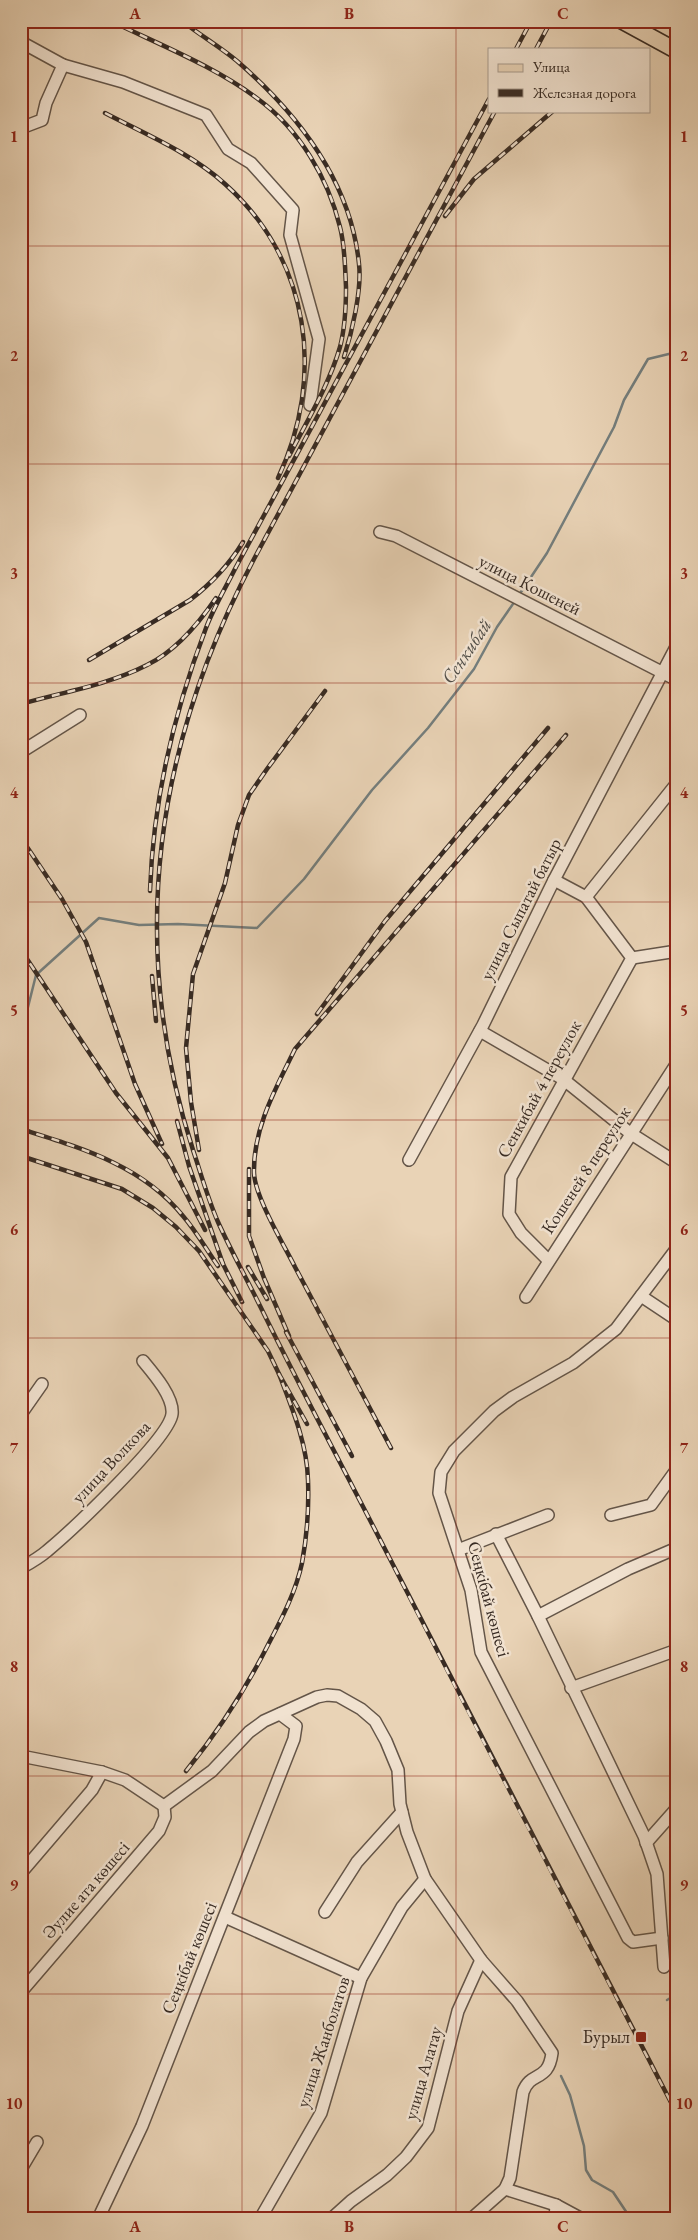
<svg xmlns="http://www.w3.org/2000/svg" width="698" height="2240" viewBox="0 0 698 2240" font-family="'EB Garamond',serif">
	<rect width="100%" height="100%" fill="#e9d3b6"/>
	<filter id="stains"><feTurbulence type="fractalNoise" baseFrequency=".004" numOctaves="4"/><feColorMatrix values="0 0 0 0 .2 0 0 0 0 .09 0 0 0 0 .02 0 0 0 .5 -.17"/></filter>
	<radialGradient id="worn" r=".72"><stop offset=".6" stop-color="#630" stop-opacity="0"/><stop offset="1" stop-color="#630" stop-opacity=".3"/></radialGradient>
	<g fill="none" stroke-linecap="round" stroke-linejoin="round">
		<!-- stream -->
		<g stroke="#747e7d" stroke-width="2.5">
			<polyline points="519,595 547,553 614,427 624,400 648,359 677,352"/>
			<polyline points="21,1035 36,975 99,918 139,925 178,924 257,928 304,879 372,790 428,728 474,669 497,627 515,601"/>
			<polyline points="667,2000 677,1994"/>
			<polyline points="561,2076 570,2095 584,2146 586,2170 592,2180 613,2192 631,2219"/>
		</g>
		<!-- minor casing -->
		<g stroke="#645548" stroke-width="14">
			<g id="minor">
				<polyline points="21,42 63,65 46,103 42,120 21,128"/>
				<polyline points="63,65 123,82 206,115 228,149 251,163 293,210 290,235 319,339 310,405"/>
				<polyline points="380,532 396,536 677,680"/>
				<polyline points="21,752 80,715"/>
				<polyline points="586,897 677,783"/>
				<polyline points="632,958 677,951"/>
				<polyline points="480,1031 563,1079 630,1133 677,1163"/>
				<polyline points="409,1160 483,1025 554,880 677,645"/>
				<polyline points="548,1260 521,1233 509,1214 511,1177 632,958 586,897 554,880"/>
				<polyline points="641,1296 677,1320"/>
				<polyline points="526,1297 677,1063"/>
				<polyline points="21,1414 42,1384"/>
				<polyline points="611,1515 651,1505 677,1469"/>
				<polyline points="496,1534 538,1616 644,1836 657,1874 664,1967"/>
				<polyline points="458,1550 548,1515"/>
				<path d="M21 1568C30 1563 39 1558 47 1551 71 1531 169 1439 172 1414 174 1397 153 1373 143 1361"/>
				<polyline points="538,1616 628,1569 677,1548"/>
				<polyline points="571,1688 677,1650"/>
				<path d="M21 1756 102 1772 125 1780 164 1806 212 1771 249 1732 264 1721 317 1697 327 1695 338 1696 361 1709 375 1721 386 1741 398 1770 400 1804 407 1832 425 1879 481 1960 517 2001 552 2053C548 2083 531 2070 523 2092L510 2178 505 2189 471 2219"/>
				<polyline points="646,1843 677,1808"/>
				<polyline points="21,1873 92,1790 102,1772"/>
				<polyline points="325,1912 357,1862 402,1812"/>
				<polyline points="225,1917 361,1978"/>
				<polyline points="662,1938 633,1942 628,1938 481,1652 471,1590 439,1493 441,1472 454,1451 494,1411 513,1397 573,1363 616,1329 677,1248"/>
				<polyline points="21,1992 159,1831 165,1817 164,1806"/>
				<polyline points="21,2169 37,2142"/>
				<polyline points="505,2189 556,2205 555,2219"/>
				<polyline points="556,2205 582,2219"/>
				<polyline points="98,2219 142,2126 294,1739 296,1726 280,1714"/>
				<polyline points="260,2219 321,2113 361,1978 402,1907 425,1879"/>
				<polyline points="331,2219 351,2201 387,2175 406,2157 428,2128 458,2011 481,1960"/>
			</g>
		</g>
		<!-- major casing -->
		<g stroke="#382b23" stroke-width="18">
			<polyline id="major" points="622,21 677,51"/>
		</g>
		<!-- minor -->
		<use href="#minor" stroke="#f1e2d0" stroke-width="11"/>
		<!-- major -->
		<use href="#major" stroke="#e9d3b6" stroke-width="15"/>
		<!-- rail casing -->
		<g stroke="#382b23" stroke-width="4.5">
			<g id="rail">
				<path d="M111 21C160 45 214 66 258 99 299 129 328 178 340 227 345 246 345 267 346 287 346 306 345 328 340 347 329 385 307 421 289 456"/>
				<path d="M182 21C200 35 220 47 237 61 298 114 351 182 359 264 362 290 352 332 344 357"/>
				<polyline points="516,49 531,21"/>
				<polyline points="536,49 551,21"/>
				<path d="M495 111 254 559C154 748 127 945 193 1150 201 1174 208 1199 218 1222 232 1253 249 1283 264 1314 304 1395 347 1475 388 1555 483 1742 580 1928 677 2114"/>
				<path d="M105 113C145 134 191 153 225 184 310 260 326 376 278 478"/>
				<polyline points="445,216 474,179 553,111"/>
				<path d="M89 660 190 600C212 583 229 565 243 542"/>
				<path d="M21 704C63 692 108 685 147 665 174 652 199 623 216 598"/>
				<polyline points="21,838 62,899 86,942 135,1084 162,1144"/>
				<path d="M150 891C153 801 174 712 206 628 214 607 226 587 236 567L489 99"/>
				<polyline points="21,950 116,1093 168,1158 205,1230"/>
				<polyline points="152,976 156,1021"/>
				<polyline points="317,1014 385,921 548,728"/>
				<polyline points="177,1121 189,1166 223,1264"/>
				<path d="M21 1129C81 1148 142 1165 183 1216 196 1231 206 1249 218 1266"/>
				<polyline points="199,1150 191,1102 186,1048 193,974 225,883 238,825 249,795 267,769 325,691"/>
				<polyline points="21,1156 122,1189 153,1208 176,1227 199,1251 268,1351 279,1374"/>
				<polyline points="249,1169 249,1236 264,1278 289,1336"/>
				<polyline points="220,1258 242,1302"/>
				<polyline points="248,1267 267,1299"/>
				<polyline points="286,1332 352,1456"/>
				<path d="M391 1448C359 1388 327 1327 295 1267 284 1245 255 1197 254 1173 253 1128 276 1088 295 1049L566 735"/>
				<path d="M186 1771C220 1729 246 1689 270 1641 283 1616 296 1591 302 1563 307 1536 309 1507 308 1480 307 1443 292 1408 279 1374L307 1424"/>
			</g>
		</g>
		<!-- rail -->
		<use href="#rail" stroke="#f1e2d0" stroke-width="2.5" stroke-dasharray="8" stroke-linecap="butt"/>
	</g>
	<!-- grid -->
	<path fill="none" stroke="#8f2418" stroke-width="1" stroke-opacity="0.55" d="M242 21V2219M456 21V2219M21 246H677M21 464H677M21 683H677M21 902H677M21 1120H677M21 1338H677M21 1557H677M21 1776H677M21 1994H677"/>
	<!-- markers -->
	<rect fill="#8f2418" stroke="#f1e2d0" stroke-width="2" x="635" y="2031" width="12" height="12" rx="2.5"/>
	<g text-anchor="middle" stroke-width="5" stroke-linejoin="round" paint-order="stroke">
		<!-- street labels -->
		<g font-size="18" fill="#382b23" stroke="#f1e2d0">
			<text transform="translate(530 585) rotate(27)" y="6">улица Кошеней</text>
			<text transform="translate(521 909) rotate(-63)" y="6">улица Сыпатай батыр</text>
			<text transform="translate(539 1089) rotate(-61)" y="6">Сенкибай 4 переулок</text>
			<text transform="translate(586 1170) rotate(-57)" y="6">Кошеней 8 переулок</text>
			<text transform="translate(111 1462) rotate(-47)" y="6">улица Волкова</text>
			<text transform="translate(489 1599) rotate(75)" y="6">Сеңкібай көшесі</text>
			<text transform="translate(86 1890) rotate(-49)" y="6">Әулие ата көшесі</text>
			<text transform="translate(189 1958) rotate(-68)" y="6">Сеңкібай көшесі</text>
			<text transform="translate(323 2042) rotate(-72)" y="6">улица Жанболатов</text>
			<text transform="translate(423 2073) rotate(-74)" y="6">улица Алатау</text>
		</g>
		<!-- poi labels -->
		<g font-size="18" fill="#382b23" stroke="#f1e2d0" text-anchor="end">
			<text x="630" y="2043">Бурыл</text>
		</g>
		<!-- water labels -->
		<g font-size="19" font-style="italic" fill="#514e48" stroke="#f1e2d0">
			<text transform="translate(466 651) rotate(-56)" y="7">Сенкибай</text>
		</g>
	</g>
	<!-- margin -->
	<rect width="698" height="2240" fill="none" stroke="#e9d3b6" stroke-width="55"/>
	<!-- legend -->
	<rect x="488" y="48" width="162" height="65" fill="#f1e2d0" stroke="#a7998b"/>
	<rect x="498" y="64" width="25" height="8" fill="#e9d3b6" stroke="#a7998b"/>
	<text x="533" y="72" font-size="15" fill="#382b23">Улица</text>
	<rect x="498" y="89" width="25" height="8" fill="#382b23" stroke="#a7998b"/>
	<text x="533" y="98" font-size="15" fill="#382b23">Железная дорога</text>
	<rect x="28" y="28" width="642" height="2184" fill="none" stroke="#8f2418" stroke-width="2"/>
	<g font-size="16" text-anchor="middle" font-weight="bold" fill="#8f2418">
		<text x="135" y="19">A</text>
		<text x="349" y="19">B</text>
		<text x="563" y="19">C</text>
		<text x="14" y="142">1</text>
		<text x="684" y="142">1</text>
		<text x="14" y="361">2</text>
		<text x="684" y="361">2</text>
		<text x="14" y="579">3</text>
		<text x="684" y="579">3</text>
		<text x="14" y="798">4</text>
		<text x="684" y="798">4</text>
		<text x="14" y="1016">5</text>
		<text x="684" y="1016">5</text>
		<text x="14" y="1235">6</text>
		<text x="684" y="1235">6</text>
		<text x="14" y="1453">7</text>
		<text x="684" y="1453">7</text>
		<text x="14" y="1672">8</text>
		<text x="684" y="1672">8</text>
		<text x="14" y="1890">9</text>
		<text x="684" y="1890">9</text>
		<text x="14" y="2109">10</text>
		<text x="684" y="2109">10</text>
		<text x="135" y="2232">A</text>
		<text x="349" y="2232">B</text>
		<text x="563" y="2232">C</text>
	</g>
	<rect width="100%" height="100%" filter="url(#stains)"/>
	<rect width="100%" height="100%" fill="url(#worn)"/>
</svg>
